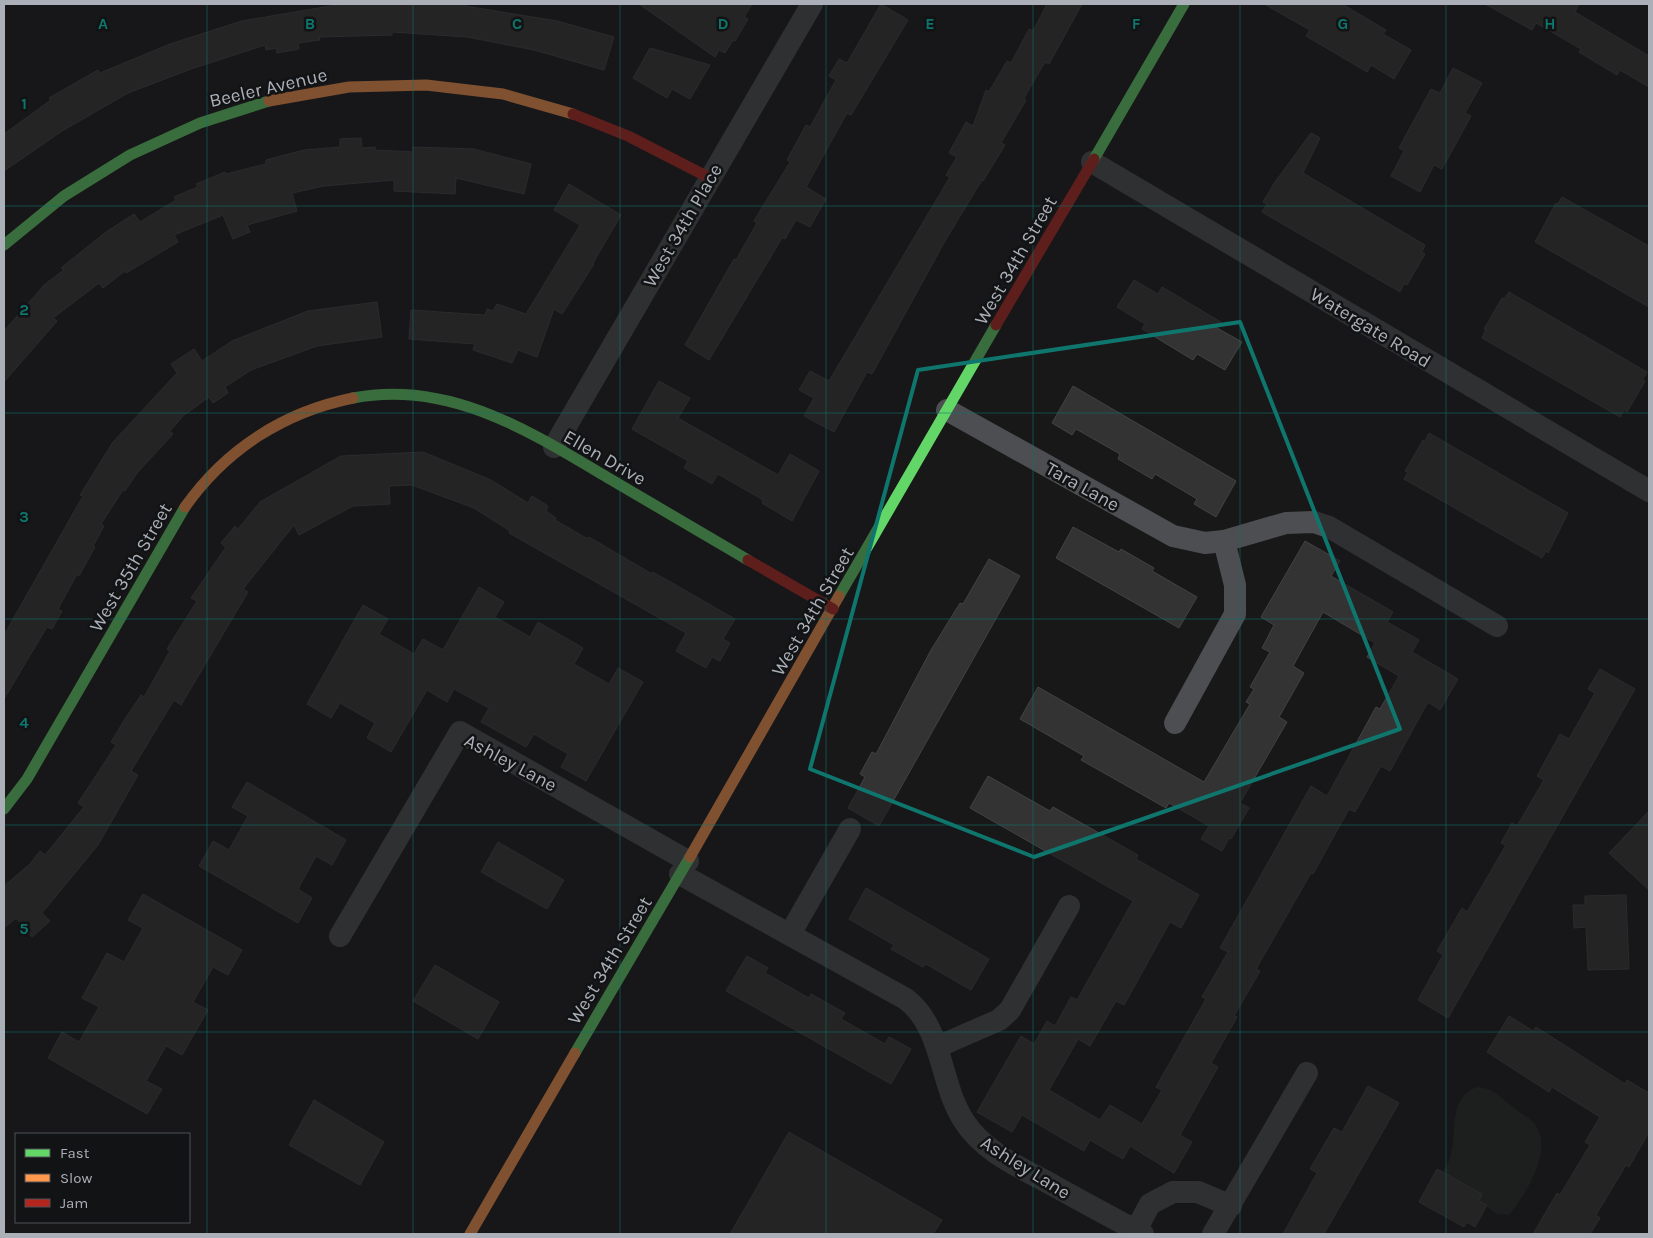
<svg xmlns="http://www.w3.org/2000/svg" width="1653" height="1238" viewBox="0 0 1653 1238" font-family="Karla,sans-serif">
	<rect width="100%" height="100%" fill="#181819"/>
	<!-- green -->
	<path fill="#222823" d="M1477 1087C1494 1088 1501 1098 1513 1107 1518 1112 1526 1116 1532 1121 1557 1145 1526 1194 1509 1215L1497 1214 1479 1201 1482 1194 1443 1172C1445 1168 1449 1163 1450 1158 1458 1133 1447 1098 1477 1087Z"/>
	<!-- building -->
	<g fill="#333334" stroke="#414245">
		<polygon points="342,4 465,4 465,6 557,21 614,37 604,70 534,50 467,37 392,32 392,35 319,37 320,40 298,43 299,49 277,53 276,48 266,50 265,45 191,69 128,93 62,131 4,171 4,134 51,100 49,98 98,70 100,73 170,44 242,21"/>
		<polygon points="639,4 752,4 744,17 748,19 735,41 733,40 725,53 719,50 715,57"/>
		<polygon points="881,4 908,20 851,115 847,113 806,187 826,199 810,227 796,220 785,239 782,238 709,360 685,345 734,259 736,260 757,223 754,221 790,162 787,160 806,125 810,127 836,80 829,76 839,59 847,63"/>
		<polygon points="1047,4 1082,4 1049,64 1045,62 1024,98 1026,100 1001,143 1005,145 983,181 982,180 945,241 872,374 867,372 834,432 804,416 814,398 799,390 810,371 829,381 950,177 946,175 957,157 949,153 966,122 973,126 986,90 989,92 1007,61 1011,63 1029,29 1033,31"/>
		<polygon points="1264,4 1342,4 1386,30 1383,34 1411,50 1394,79 1371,65 1367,72 1306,36 1310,30"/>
		<polygon points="1485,4 1579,4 1575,12 1649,56 1649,87 1620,70 1617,75 1579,52 1581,49 1536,23 1532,30"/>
		<polygon points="650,48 710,65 690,99 672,89 667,98 633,78"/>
		<polygon points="1453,68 1482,83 1465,113 1471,116 1442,169 1434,165 1420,192 1391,176 1404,151 1399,148 1431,89 1440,93"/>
		<polygon points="1311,133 1320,138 1303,173 1425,245 1422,252 1425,254 1407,285 1404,284 1400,292 1262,212 1267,204 1263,202 1275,182"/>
		<polygon points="361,138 362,148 375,147 375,150 413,152 413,147 474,149 531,164 524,194 456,178 455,194 394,191 394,180 324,186 292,193 297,211 247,225 250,232 233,239 223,215 174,235 178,242 126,273 125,271 103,288 99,283 53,318 57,321 4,382 4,331 44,285 64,270 61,268 106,232 134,214 140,222 176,200 174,197 198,187 196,184 225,172 226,174 266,164 266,160 304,150 340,147 340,139"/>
		<polygon points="569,184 621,215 593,263 594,264 562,314 554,309 537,357 518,350 512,363 473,350 475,344 409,339 411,310 485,315 487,309 493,311 497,304 526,314 580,225 554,210"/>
		<polygon points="1562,197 1649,246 1649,307 1535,242 1556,203 1558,204"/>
		<polygon points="1134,280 1158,294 1162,287 1221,322 1217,328 1242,342 1225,370 1197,354 1193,360 1142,329 1145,324 1117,307"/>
		<polygon points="1509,292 1647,372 1642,380 1645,381 1627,412 1624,410 1620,417 1482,338 1486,330 1484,329 1502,298 1504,299"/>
		<polygon points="377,302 382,337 317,346 251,370 225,387 228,393 213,403 209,397 184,415 170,431 173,434 137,473 125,491 123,490 101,524 104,526 93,546 95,547 79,576 77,574 58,609 62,611 52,629 47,627 4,699 4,635 83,496 80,495 113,442 177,373 171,364 194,349 202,361 232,341 308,311"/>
		<polygon points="659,381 690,398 678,418 778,475 790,454 819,471 792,521 762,503 763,500 718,474 712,484 684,468 688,461 632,429"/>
		<polygon points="1073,386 1236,481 1216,517 1194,504 1197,499 1155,474 1152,479 1118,459 1120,454 1076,429 1072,435 1052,423"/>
		<polygon points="1429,433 1568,513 1548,553 1546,551 1542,558 1404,479 1408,472 1405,471 1423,440 1425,441"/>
		<polygon points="423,452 491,480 528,503 532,496 548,506 546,511 556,518 555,520 588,539 589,537 652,574 653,572 735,619 723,639 730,643 720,661 712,657 706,668 676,651 686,633 509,533 510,531 474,508 412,485 389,486 390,504 353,506 299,535 294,525 243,589 248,592 181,705 174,700 131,771 138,775 98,845 42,913 50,921 32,937 16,918 4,928 4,886 30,864 40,851 45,855 84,807 78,803 116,745 111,742 125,719 141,695 144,697 170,651 167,649 197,601 191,598 226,547 221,543 235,526 238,529 260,502 341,456"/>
		<polygon points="1073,527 1119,552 1121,549 1154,568 1152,571 1197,597 1179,628 1056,558"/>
		<polygon points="1305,541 1340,561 1331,576 1393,612 1387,622 1419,640 1412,652 1458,679 1440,710 1428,702 1390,771 1381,766 1355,812 1349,809 1313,874 1311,873 1256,969 1260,971 1234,1016 1237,1017 1211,1063 1218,1067 1180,1135 1192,1142 1174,1173 1130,1146 1123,1159 1090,1140 1084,1151 1022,1115 1012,1132 977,1112 1021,1036 1034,1044 1047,1021 1055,1026 1071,997 1077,1000 1133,901 970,808 988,776 1050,811 1053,807 1138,855 1136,859 1199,895 1181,928 1170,922 1124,1005 1116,1001 1090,1046 1078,1039 1049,1090 1100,1120 1110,1105 1142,1124 1162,1090 1156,1087 1206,999 1202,997 1228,952 1220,948 1311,786 1327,796 1376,707 1380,709 1399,676 1367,657 1375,643 1323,612 1293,666 1304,673 1279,717 1287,722 1240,803 1249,808 1231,839 1229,838 1222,851 1201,839 1209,826 1169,803 1166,808 1081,760 1084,756 1020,719 1038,687 1204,782 1250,704 1246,702 1254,689 1250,687 1270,652 1262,648 1274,625 1261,617"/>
		<polygon points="989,559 1020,576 879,826 848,808 865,777 860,774 872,752 876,754 931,650 960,603 963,604"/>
		<polygon points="479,587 504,602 495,617 530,637 538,622 583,648 574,664 609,684 618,668 643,682 586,781 561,767 568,754 534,734 526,747 481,722 489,708 454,689 447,702 427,690 391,752 367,738 375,723 340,703 331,718 307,704 363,605 388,619 379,634 414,654 423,639 443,650"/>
		<polygon points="1600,669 1635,689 1448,1018 1418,1000 1443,955 1437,951 1462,908 1467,912 1506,845 1501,843 1512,823 1517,826 1544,780 1537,776 1560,734 1569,739 1595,693 1588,689"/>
		<polygon points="247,782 346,840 332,865 316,856 298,889 312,898 298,923 199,866 213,841 229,850 248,816 232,807"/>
		<polygon points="1649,811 1649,890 1609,853"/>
		<polygon points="498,842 564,880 547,909 481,872"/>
		<polygon points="866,888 989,959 971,990 926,964 923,967 891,949 894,945 849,919"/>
		<polygon points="143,894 242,950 228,975 213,967 193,1002 208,1010 182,1055 166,1046 146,1081 162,1089 147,1114 48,1058 62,1032 79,1042 99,1007 82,998 107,953 124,962 143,928 128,920"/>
		<polygon points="1626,895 1629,969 1588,970 1586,927 1574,928 1573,905 1585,905 1585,896"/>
		<polygon points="747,956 768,968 765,973 809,998 811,994 845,1013 841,1019 885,1044 889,1037 911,1049 891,1084 726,991"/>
		<polygon points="435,965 499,1002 478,1039 413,1001"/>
		<polygon points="1509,1016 1533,1031 1536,1027 1625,1084 1627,1080 1649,1093 1649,1132 1629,1167 1626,1165 1596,1215 1600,1218 1590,1234 1533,1234 1557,1193 1560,1195 1590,1145 1585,1142 1600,1117 1552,1087 1549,1092 1487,1052"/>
		<polygon points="1368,1086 1399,1103 1324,1234 1283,1234 1317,1173 1310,1169 1334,1128 1342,1132"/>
		<polygon points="314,1100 384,1142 360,1185 289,1145"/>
		<polygon points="789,1132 942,1220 933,1234 730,1234"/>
		<polygon points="1437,1169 1482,1194 1479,1201 1487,1205 1475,1227 1467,1222 1464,1227 1419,1202"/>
	</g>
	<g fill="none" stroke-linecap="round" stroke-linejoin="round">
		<!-- street -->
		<g stroke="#4d4e51" stroke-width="22">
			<polyline points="1092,162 1649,491"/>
			<polyline points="947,410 1173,536 1205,543 1224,541 1286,523 1314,522 1329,527 1497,626"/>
			<polyline points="554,447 812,4"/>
			<polyline points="1175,723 1235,614 1235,585 1224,541"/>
			<path d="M680 874 906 999C944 1029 939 1083 964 1121 984 1153 1024 1169 1056 1187 1085 1203 1114 1219 1143 1234"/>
			<polyline points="790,934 850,829"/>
			<polyline points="340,936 460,732 688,861"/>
			<polyline points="937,1047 999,1020 1010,1010 1069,906"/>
			<polyline points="1136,1230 1150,1204 1173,1192 1198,1192 1231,1206"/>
			<polyline points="1213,1234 1307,1073"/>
		</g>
		<!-- fast -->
		<g stroke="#63d668" stroke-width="11">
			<polyline points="1094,159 1184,4"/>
			<polyline points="4,245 64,196 130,155 200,123 269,101"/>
			<path d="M353 398C449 379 531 432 610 479 656 506 702 533 748 560"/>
			<polyline points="839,596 996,325"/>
			<polyline points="4,809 27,779 185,507"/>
			<polyline points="575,1053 690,857"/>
		</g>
		<!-- slow -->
		<g stroke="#ff974d" stroke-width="11">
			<polyline points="269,101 349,87 426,85 503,94 573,114"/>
			<path d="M185 507C226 449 284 412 353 398"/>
			<polyline points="690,857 839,596"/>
			<polyline points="470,1234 575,1053"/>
		</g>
		<!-- jam -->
		<g stroke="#b3261e" stroke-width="11">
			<polyline points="573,114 628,136 710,178"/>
			<polyline points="996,325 1094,159"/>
			<polyline points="748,560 833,609"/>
		</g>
	</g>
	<!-- marked area -->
	<path d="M0 0H1653V1238H0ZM1240 322 1400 729 1034 857 810 769 918 370Z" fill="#181819" fill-opacity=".55" fill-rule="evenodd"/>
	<path fill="none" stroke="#0f766e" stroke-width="4" stroke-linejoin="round" d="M1240 322 1400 729 1034 857 810 769 918 370Z"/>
	<!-- grid -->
	<path fill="none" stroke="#0f766e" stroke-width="1" stroke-opacity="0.55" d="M207 4V1234M413 4V1234M620 4V1234M826 4V1234M1033 4V1234M1240 4V1234M1446 4V1234M4 206H1649M4 413H1649M4 619H1649M4 825H1649M4 1032H1649"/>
	<g text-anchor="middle" stroke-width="5" stroke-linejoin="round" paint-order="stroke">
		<!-- street labels -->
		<g font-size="19" fill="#abafb8" stroke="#121314">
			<text transform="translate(268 87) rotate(-13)" y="7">Beeler Avenue</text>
			<text transform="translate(682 225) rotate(-60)" y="7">West 34th Place</text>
			<text transform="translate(1015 260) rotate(-60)" y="7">West 34th Street</text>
			<text transform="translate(1371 327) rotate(31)" y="7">Watergate Road</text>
			<text transform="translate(605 457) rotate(30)" y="7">Ellen Drive</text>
			<text transform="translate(1083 486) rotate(29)" y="7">Tara Lane</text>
			<text transform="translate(130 567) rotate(-60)" y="7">West 35th Street</text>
			<text transform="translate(812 611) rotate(-60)" y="7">West 34th Street</text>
			<text transform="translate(511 762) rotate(28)" y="7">Ashley Lane</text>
			<text transform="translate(609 960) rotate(-59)" y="7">West 34th Street</text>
			<text transform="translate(1026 1167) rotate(32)" y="7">Ashley Lane</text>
		</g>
	</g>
	<g font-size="16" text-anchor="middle" font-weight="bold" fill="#0f766e" stroke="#121314" stroke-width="5" stroke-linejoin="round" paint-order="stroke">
		<text x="103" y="29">A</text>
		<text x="310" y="29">B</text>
		<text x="517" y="29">C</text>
		<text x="723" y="29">D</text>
		<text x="930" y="29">E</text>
		<text x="1136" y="29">F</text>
		<text x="1343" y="29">G</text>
		<text x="1550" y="29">H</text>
		<text x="24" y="109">1</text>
		<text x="24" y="315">2</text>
		<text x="24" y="522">3</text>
		<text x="24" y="728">4</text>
		<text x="24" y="934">5</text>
	</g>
	<!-- border -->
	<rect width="1653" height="1238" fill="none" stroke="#abafb8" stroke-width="10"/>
	<!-- legend -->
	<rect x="15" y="1133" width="175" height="90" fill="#121314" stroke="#4f5156"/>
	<rect x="25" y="1149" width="25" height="8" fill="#63d668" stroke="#4f5156"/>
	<text x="60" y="1158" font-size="15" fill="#abafb8">Fast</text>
	<rect x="25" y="1174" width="25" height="8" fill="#ff974d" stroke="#4f5156"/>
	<text x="60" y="1183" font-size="15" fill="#abafb8">Slow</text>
	<rect x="25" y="1199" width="25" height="8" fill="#b3261e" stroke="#4f5156"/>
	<text x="60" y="1208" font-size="15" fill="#abafb8">Jam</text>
</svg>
